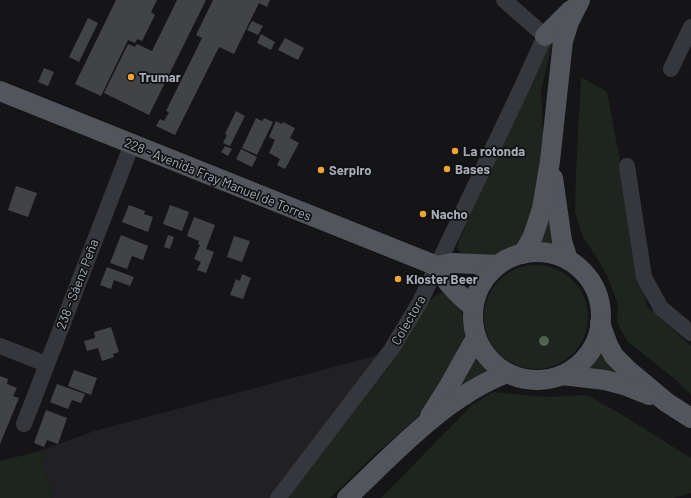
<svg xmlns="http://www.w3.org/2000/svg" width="691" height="498" viewBox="0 0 691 498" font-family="Barlow,sans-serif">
	<rect width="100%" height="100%" fill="#151517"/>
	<!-- built -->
	<polygon fill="#212124" points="378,355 270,498 52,498 40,451 94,431"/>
	<!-- green -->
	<g fill="#1d251e">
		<polygon points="550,35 553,42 551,48 541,91 544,151 533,221 516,247 508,254 491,258 466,255 460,252 457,248 460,238"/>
		<polygon points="581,77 607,92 647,306 691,346 691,395 676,380 627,341 617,322 618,304 607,275 596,256 584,239 575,213 576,171"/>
		<polygon points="552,177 558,252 544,246 535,248"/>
		<circle cx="536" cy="317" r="52"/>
		<polygon points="439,293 445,293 459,306 462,314 465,324 465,336 461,354 439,391 419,416 373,456 330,498 286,498 388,368 409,336 422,307"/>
		<polygon points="598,346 645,390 580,370"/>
		<polygon points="476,353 489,369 466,387 439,410"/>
		<polygon points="493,392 546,397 587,395 621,414 691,458 691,493 673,498 381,498 473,404"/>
		<polygon points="40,451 52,498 0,498 0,461"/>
	</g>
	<!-- building -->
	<g fill="#414347">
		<polygon points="116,0 157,0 151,12 155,15 142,41 137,39 135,43 128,40 101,96 75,84"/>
		<polygon points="177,0 206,0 149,115 104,93 128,44 135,47 137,44 152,51"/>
		<polygon points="213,0 270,0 267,7 259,3 234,54 219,47 175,135 156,126 160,119 164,121 169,112 166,111 202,38 196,35"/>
		<polygon points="88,18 98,23 79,62 69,57"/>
		<polygon points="252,21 263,26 258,35 247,30"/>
		<polygon points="261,34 275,42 271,50 257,43"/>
		<polygon points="285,38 304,48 298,60 278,50"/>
		<polygon points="44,68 54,72 48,86 38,82"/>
		<polygon points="236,111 245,116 230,146 223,143 227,135 225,134"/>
		<polygon points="256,118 262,121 264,118 273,122 257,155 242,148"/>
		<polygon points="276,121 282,124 283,122 295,128 290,138 299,143 285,169 277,165 280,159 269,153 275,140 269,137"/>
		<polygon points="225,146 232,149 228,156 221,152"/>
		<polygon points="241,149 257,157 252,167 236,159"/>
		<polygon points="16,186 37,193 28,217 8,210"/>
		<polygon points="129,205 145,211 144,214 153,217 148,232 122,222"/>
		<polygon points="170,205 189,212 182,231 163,224"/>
		<polygon points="194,217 215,225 206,249 214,252 206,273 197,270 201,262 194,259 200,245 198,244 199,241 187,236"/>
		<polygon points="121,235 148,246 143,260 132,256 127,269 110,263"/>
		<polygon points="168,235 174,237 170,249 164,247"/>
		<polygon points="234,236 250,241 242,262 227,257"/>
		<polygon points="107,267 134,277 130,286 114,280 111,289 100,285"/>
		<polygon points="242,274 251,278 243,299 230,295 236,279 240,281"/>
		<polygon points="111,327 119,352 113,354 114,357 102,361 98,348 87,351 84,341 95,338 94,332"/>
		<polygon points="74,370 97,378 91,395 68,386"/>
		<polygon points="0,376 8,379 7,384 17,388 13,396 19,398 0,444"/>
		<polygon points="57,384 85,394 81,403 72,400 68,409 50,402"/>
		<polygon points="46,410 67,418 58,444 47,440 44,447 34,443"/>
	</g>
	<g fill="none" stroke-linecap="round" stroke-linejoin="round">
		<!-- minor -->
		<g stroke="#36373c" stroke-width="16">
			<polyline points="671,69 691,27"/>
			<polyline points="627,166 644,277 661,308 691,333"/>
			<polyline points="0,346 46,364"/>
			<polyline points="24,424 132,144"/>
			<polyline points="278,498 391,350 420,302 519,93 545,36 504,0"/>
		</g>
		<!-- major -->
		<g stroke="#52555b" stroke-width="20">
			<polyline points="545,36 571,10"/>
			<polyline points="0,91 437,266 452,263 498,265"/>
			<polyline points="553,178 562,241 568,260"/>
			<circle cx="537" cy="316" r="64"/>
			<polyline points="523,254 533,236 542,209 550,161 563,41 569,22 580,0"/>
			<path d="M437 266C446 283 459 295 473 307"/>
			<polyline points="600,323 608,345 614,356 629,371 666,402 691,418"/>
			<polyline points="562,375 605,380 624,385 649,395"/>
			<polyline points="430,416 449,386 476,338"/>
			<path d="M347 498C394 453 445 397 507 373"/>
		</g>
	</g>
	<!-- trees -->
	<circle fill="#4f6350" cx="544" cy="341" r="5"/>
	<!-- markers -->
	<g fill="#f0a434" stroke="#101012" stroke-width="1.5">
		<circle cx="131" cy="77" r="4"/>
		<circle cx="455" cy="151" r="4"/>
		<circle cx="447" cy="169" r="4"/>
		<circle cx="321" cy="170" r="4"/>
		<circle cx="423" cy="214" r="4"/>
		<circle cx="398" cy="279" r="4"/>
	</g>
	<g text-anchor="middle" stroke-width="3.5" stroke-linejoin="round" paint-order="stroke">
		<!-- poi labels -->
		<g font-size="13" font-weight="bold" fill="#a7adb7" stroke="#101012" text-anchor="start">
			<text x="139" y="82">Trumar</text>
			<text x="463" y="156">La rotonda</text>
			<text x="455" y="174">Bases</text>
			<text x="329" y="175">Serpiro</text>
			<text x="431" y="219">Nacho</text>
			<text x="406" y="284">Kloster Beer</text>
		</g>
		<!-- street labels -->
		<g font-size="13" fill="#a7adb7" stroke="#101012">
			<text transform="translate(218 179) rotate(22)" y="5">228 - Avenida Fray Manuel de Torres</text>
			<text transform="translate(77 284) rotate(-69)" y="5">238 - Sáenz Peña</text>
			<text transform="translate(408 320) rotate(-60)" y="5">Colectora</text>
		</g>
	</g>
</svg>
